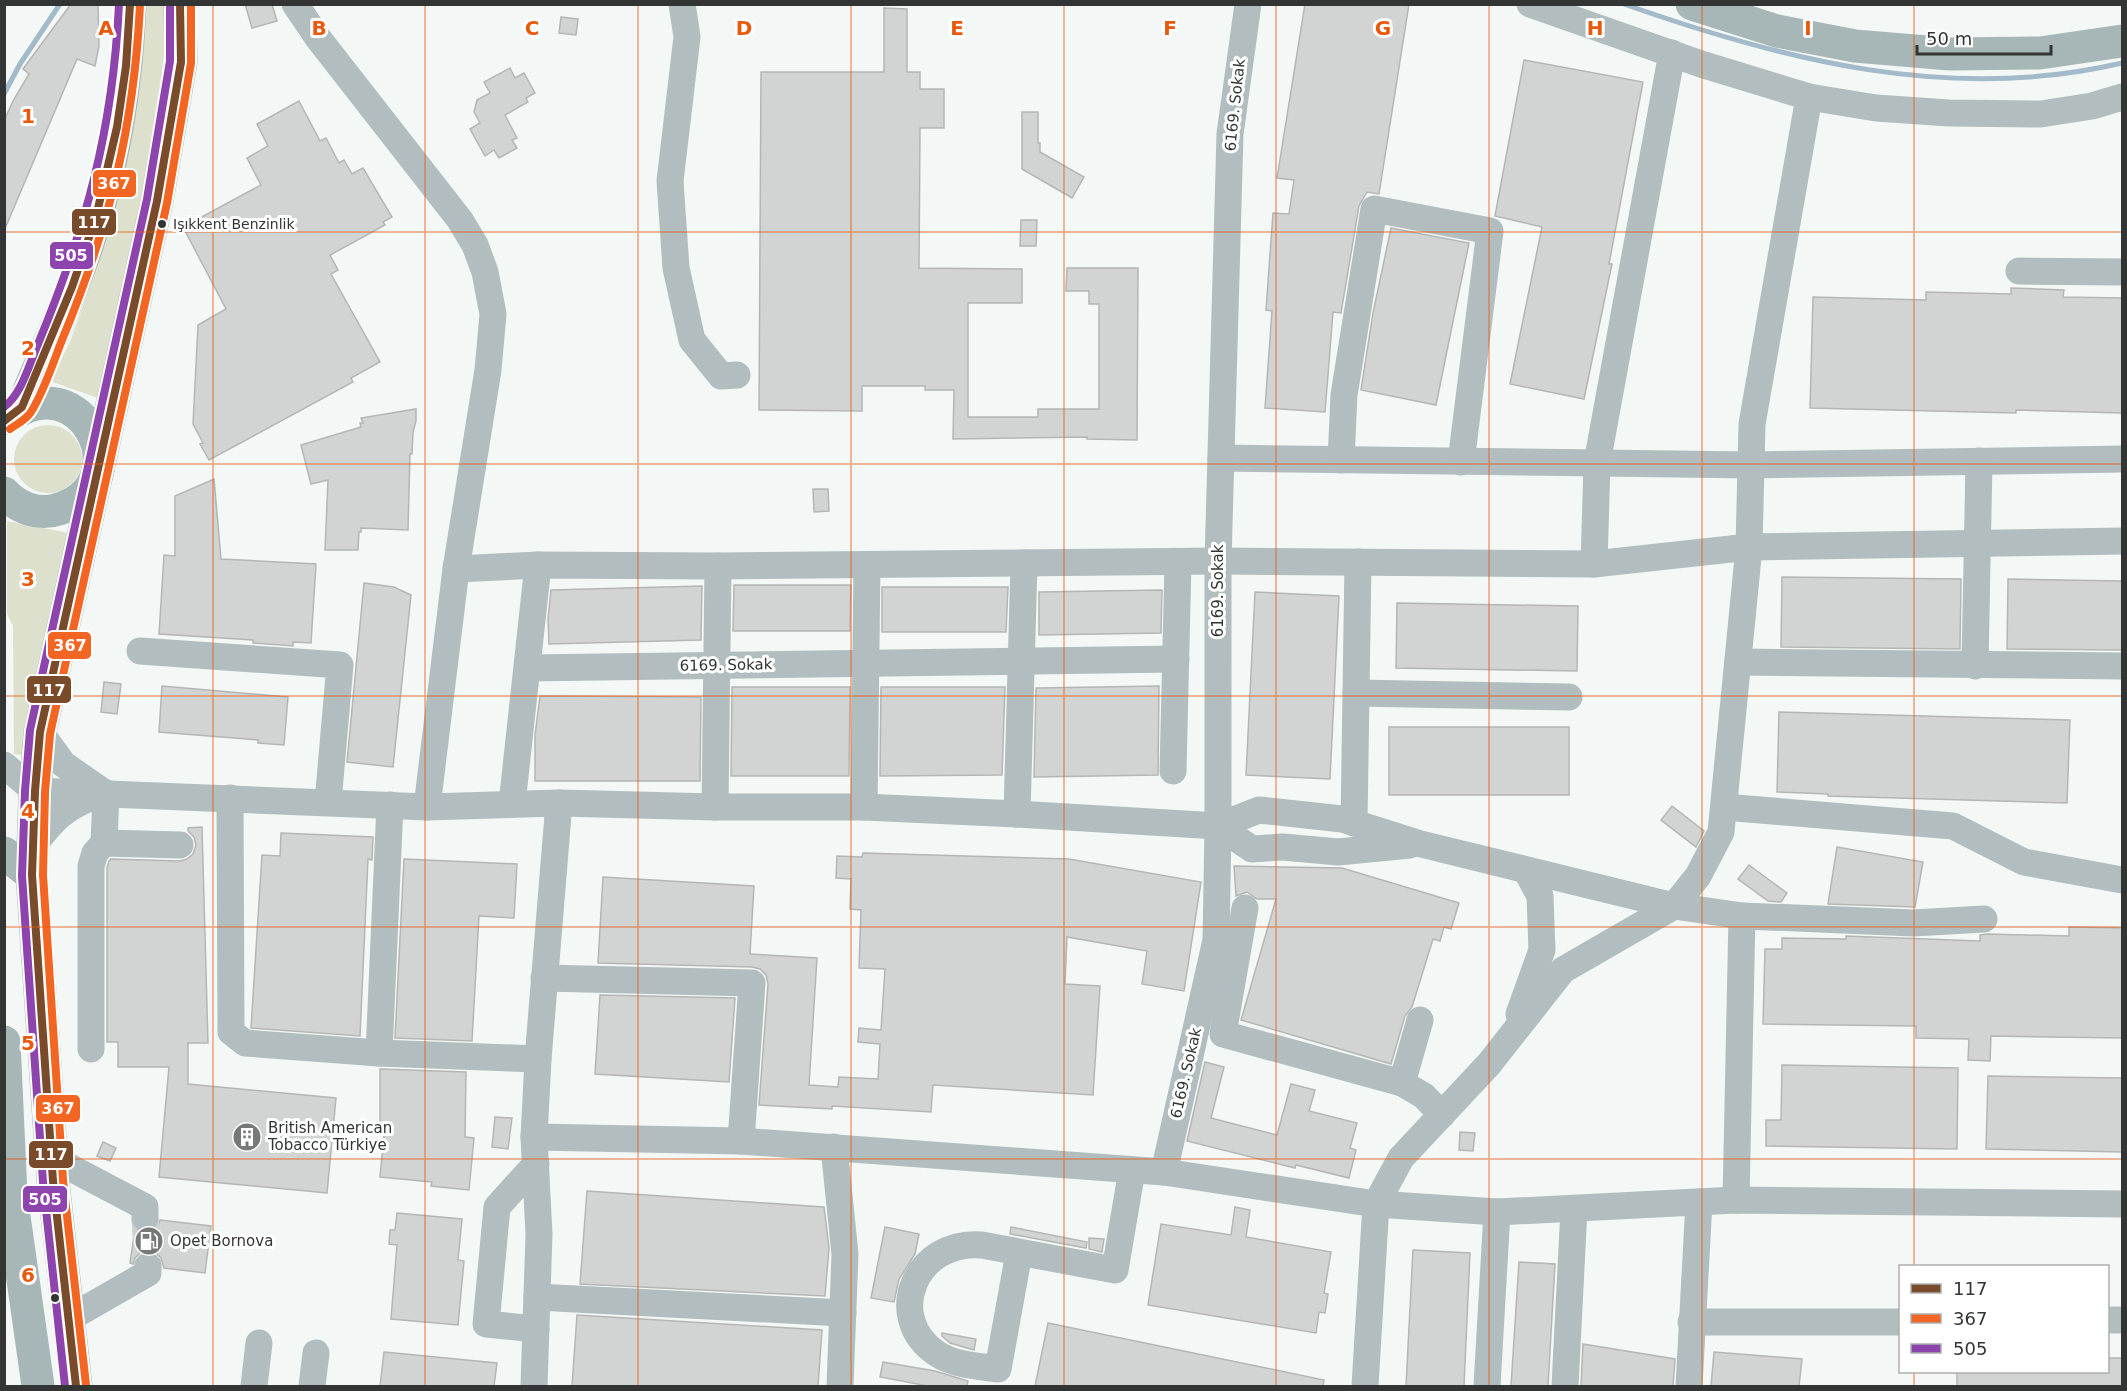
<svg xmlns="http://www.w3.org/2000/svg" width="2127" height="1391" viewBox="0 0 2127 1391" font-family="'DejaVu Sans',sans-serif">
	<rect width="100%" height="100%" fill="#f3f8f6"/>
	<!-- green -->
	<g fill="#dce0cd">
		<polygon points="145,5 164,5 164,55 157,123 98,398 50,381 70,342 90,286"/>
		<circle cx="48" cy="459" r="34"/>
		<path d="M7 521 69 533C49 607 36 680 24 755L14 754 13 626 7 614Z"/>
	</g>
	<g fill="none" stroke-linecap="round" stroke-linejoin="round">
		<!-- stream -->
		<g stroke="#a2bac9" stroke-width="5">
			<path d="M1624 4C1785 61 1952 103 2122 63"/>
			<polyline points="4,94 20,64 60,4"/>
		</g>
	</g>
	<!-- building -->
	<g fill="#d1d4d3" stroke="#b3b6b4" stroke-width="1.5">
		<polygon points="71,4 98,4 99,46 95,66 77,59 4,231 4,121 13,101 29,74 23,69"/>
		<polygon points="245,4 272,4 277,21 252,28"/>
		<polygon points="1305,4 1409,4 1379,194 1367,192 1359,206 1341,313 1333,312 1325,412 1265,408 1272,311 1266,310 1273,213 1289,214 1294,180 1277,178"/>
		<polygon points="884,8 907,9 907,72 920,72 920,89 944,89 944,128 920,128 919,268 1022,269 1022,303 968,303 968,417 1038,417 1038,409 1099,409 1099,304 1089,304 1089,291 1066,291 1067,268 1138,268 1137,440 1087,439 1087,437 953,439 954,390 925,390 925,386 862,386 862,411 759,410 761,72 884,72"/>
		<polygon points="561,17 578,19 576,35 559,33"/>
		<polygon points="1524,60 1643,82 1609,264 1612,264 1584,399 1510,384 1542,227 1495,216"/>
		<polygon points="510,68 515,78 524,73 535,93 526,98 528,102 505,115 517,138 512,140 517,148 499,158 494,150 485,156 470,129 480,123 474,112 477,100 490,93 484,82"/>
		<polygon points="299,101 320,141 326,138 339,163 344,160 352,174 363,168 392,217 383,222 385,225 330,255 338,270 331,274 380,362 351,378 353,382 209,460 200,444 203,443 193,424 198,325 226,309 183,227 261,185 247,158 268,146 257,124"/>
		<polygon points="1022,112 1038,112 1038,143 1040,143 1040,152 1084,177 1072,198 1022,169"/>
		<polygon points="1021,220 1037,220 1036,246 1020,246"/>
		<polygon points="1391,228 1469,243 1436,405 1361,390 1373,313"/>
		<polygon points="2011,288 2064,290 2063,297 2122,298 2122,413 2016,410 2016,413 1810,408 1813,297 1926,300 1926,292 2011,294"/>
		<polygon points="416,409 416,421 413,432 412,454 410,454 408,530 361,528 361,532 359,532 358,550 325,550 328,480 311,484 301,445 361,427 360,423 363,423 361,418"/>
		<polygon points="214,479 221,559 316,564 311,643 293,642 293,646 253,643 253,640 159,634 164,555 175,556 175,496"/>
		<polygon points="813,489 828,489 829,511 814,512"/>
		<polygon points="1782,577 1961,579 1960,649 1781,647"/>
		<polygon points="2008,579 2122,581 2122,650 2007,649"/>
		<polygon points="364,583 394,587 411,595 393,767 347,762"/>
		<polygon points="734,585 851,585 850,631 733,631"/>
		<polygon points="702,586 701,640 549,644 548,619 551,590"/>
		<polygon points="882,587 1008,587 1006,632 882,632"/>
		<polygon points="1162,590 1161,633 1039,635 1039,592"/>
		<polygon points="1255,592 1339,596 1330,779 1246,775"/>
		<polygon points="1397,603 1578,606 1577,671 1396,668"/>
		<polygon points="104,682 121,684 117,714 101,712"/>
		<polygon points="162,686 288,697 284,745 258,743 258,740 159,732"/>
		<polygon points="1159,686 1158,775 1034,777 1036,688"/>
		<polygon points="732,687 850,687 849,776 731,776"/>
		<polygon points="881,687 1005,687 1002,775 880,776"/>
		<polygon points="540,696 701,697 700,781 535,781 535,735"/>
		<polygon points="1779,712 2070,720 2067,803 1828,796 1828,794 1777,792"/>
		<rect x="1389" y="727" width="180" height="68"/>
		<polygon points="1672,806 1704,831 1696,847 1661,820"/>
		<polygon points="202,827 208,1043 188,1043 188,1084 336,1098 327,1193 159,1177 169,1067 118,1067 118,1042 107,1042 107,868 109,861 111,859 180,861 187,859 193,854 196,845 194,837 188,831 188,828"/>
		<polygon points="281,833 373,837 372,860 368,859 360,1036 251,1028 262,855 280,856"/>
		<polygon points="1837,847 1923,862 1915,907 1828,904"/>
		<polygon points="863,853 1069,859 1201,882 1184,991 1142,984 1147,951 1067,937 1065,984 1100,986 1093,1095 933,1085 931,1112 832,1106 832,1109 759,1105 768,984 766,975 760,969 752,967 598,963 603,877 754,886 750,954 817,958 809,1085 838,1087 839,1077 878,1079 880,1044 858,1042 859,1028 881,1030 885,969 859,968 861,910 850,909 851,879 836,878 837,856 862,857"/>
		<polygon points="404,859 517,864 514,918 479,916 472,1041 395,1038"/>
		<polygon points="1749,865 1787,893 1781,902 1768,901 1738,879"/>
		<polygon points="1234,866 1342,868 1459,903 1451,929 1444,927 1440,941 1433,939 1412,1007 1405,1016 1391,1064 1241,1020 1276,899 1257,899 1247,892 1236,896"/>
		<polygon points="2069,927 2122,928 2122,1038 1991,1036 1990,1061 1968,1060 1969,1039 1916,1038 1916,1026 1763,1024 1765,949 1782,949 1782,938 1846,939 1846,936 1980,941 1980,935 1987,934 2069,936"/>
		<polygon points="600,995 735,998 729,1082 595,1074"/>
		<polygon points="1205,1062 1224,1067 1211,1118 1277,1135 1291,1084 1315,1090 1309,1111 1357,1123 1350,1148 1356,1150 1349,1178 1296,1165 1295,1168 1187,1141"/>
		<polygon points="1782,1065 1958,1068 1957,1149 1766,1146 1766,1120 1781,1120"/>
		<polygon points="380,1069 466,1072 465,1137 474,1138 469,1190 431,1186 432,1182 380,1177 385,1125 380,1125"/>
		<polygon points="1988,1076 2122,1078 2122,1152 1986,1149"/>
		<polygon points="495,1117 512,1118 508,1149 492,1147"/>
		<polygon points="1460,1132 1475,1133 1473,1151 1459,1150"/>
		<polygon points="103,1142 116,1148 110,1161 97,1156"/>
		<polygon points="587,1191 824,1207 829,1248 825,1296 580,1284"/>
		<polygon points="1235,1207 1250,1210 1246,1237 1331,1252 1324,1293 1328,1294 1325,1313 1319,1312 1316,1333 1148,1305 1161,1224 1231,1235"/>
		<polygon points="397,1213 462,1219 458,1260 464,1261 458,1325 391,1319 397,1245 389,1244 390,1230 395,1230"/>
		<polygon points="160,1220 211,1226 205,1273 164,1268 161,1258 156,1253 149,1250 140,1253 135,1258 133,1264 130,1263 135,1229 144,1234 152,1232 158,1226"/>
		<polygon points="885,1227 919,1234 915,1254 899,1279 894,1302 871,1298"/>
		<polygon points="1011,1227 1087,1242 1086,1248 1010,1234"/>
		<polygon points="1089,1238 1104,1239 1102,1252 1089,1249"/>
		<polygon points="1413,1250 1470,1253 1464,1386 1406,1386"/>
		<polygon points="1519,1262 1555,1264 1548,1386 1511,1386"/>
		<polygon points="577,1315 822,1330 818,1386 572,1386"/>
		<polygon points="1048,1323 1324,1380 1323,1386 1035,1386"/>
		<polygon points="942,1333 976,1339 974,1350 950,1343 942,1336"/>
		<polygon points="1583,1344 1675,1359 1673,1386 1581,1386"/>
		<polygon points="384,1352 497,1363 494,1386 380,1386"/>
		<polygon points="1714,1352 1802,1359 1799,1386 1711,1386"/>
		<polygon points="2108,1358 2122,1358 2122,1386 1957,1386 1957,1371 2108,1371"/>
		<polygon points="883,1362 935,1371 968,1381 967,1386 928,1386 880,1377"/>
	</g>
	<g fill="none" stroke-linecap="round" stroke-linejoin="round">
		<!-- minor-tunnel -->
		<polyline stroke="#ccd1cf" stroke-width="27" stroke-dasharray="27 14" stroke-linecap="butt" points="145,1218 148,1266"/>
		<!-- minor -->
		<g stroke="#b2bdbf" stroke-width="27">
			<polyline points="295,4 318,38 460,220 475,245 485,272 493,314 488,370 456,569 427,807"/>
			<polyline points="682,4 687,37 670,181 676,268 692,340 721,376 737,375"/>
			<polyline points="1530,4 1701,64 1809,97 1876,108 1949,113 2041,114 2092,106 2122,97"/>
			<polyline points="2019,271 2122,272"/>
			<polyline points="1221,458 1751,465 2122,459"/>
			<polyline points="1341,460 1344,395 1374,209 1490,231 1461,462"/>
			<polyline points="1594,564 1597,463 1672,53"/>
			<polyline points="456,569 538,565 718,566 1218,561 1594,564 1749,547 2122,541"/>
			<polyline points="140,651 340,665 328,802"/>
			<polyline points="1738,662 2122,666"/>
			<polyline points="1975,666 1979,461"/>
			<polyline points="528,668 1176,659"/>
			<polyline points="1356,693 1569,697"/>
			<polyline points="40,732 63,764 105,793"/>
			<polyline points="4,765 35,791 427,807 559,803 715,807 864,807 1017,814 1218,826 1259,810 1342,819 1421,844 1674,906 1742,916 1796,918 1913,923 1984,919"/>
			<polyline points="1173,771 1178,562"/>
			<polyline points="230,798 231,1032 245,1043 379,1053 538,1059"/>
			<polyline points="512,804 538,565"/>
			<polyline points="715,807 718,566"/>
			<polyline points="864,807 867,565"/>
			<polyline points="1724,807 1953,826 2024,862 2122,880"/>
			<polyline points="1017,814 1024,563"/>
			<polyline points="1354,823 1358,562"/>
			<polyline points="1218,826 1252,849 1283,847 1338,852 1410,845"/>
			<polyline points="104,843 106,793"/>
			<path d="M33 846C53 820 63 808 95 796"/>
			<polyline points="1245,908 1223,1034 1402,1083 1424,1096 1442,1115"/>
			<polyline points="544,978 752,983 741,1141"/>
			<polyline points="1519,1014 1542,950 1540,896 1526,870"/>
			<polyline points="91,1049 91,866 95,853 104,843 180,845"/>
			<polyline points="379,1053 390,805"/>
			<polyline points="1402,1083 1420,1020"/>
			<polyline points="534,1137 741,1141 1164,1172 1376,1204 1497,1212 1736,1200 2122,1204"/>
			<polyline points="834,1147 845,1254 840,1386"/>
			<polyline points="52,1158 145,1207 145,1218"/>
			<polyline points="536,1164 497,1207 486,1324 536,1329"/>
			<polyline points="1164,1172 1216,940 1218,826 1218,561 1230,134 1248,4"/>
			<polyline points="1736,1200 1742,916"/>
			<path d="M1019 1253 998 1369C978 1366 953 1365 936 1353 883 1316 916 1239 982 1245L1115 1270 1132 1170"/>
			<polyline points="537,1297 843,1313"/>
			<polyline points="68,1319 148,1273 148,1266"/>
			<polyline points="2108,1320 2122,1320"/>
			<polyline points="1691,1322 1900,1322"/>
			<polyline points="254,1386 259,1343"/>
			<polyline points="312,1386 316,1353"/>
			<polyline points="534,1386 539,1234 534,1137 538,1059 559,803"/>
			<polyline points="1365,1386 1376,1204 1401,1158 1489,1064 1563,970 1674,906 1698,876 1721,832 1749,547 1752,424 1809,97"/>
			<polyline points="1487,1386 1497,1212"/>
			<polyline points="1565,1386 1574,1209"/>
			<polyline points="1689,1386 1699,1202"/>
		</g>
		<!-- major -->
		<g stroke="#a7b6b6" stroke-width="33">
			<polyline points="1692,4 1777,31 1855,46 1950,54 2040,53 2122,41"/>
			<path d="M22 407C45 354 68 301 87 246 113 169 127 86 130 4"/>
			<path d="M4 493C18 508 39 516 59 509 142 483 82 361 7 418"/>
			<polyline points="4,853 32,875"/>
			<polyline points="4,1042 11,1195 38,1386"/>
			<polyline points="76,1386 53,1181 32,875 35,791 40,732 157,201 181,62 180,4"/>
		</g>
		<!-- bus-1 casing -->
		<g stroke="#fff" stroke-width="12">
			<g id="bus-1">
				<polyline points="4,421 22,407 72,287 96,217 117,127 126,66 130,4"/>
				<polyline points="76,1386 53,1181 32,875 35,791 40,732 157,201 181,62 180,4"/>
			</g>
		</g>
		<!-- bus-2 casing -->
		<g stroke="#fff" stroke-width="12">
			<g id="bus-2">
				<path d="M10 429C17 424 27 419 31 412 44 391 53 363 62 340 109 227 134 128 140 5"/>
				<polyline points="86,1385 63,1180 43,875 45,792 50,734 167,203 191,63 191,4"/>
			</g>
		</g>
		<!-- bus-3 casing -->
		<g stroke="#fff" stroke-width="12">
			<g id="bus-3">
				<path d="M4 407C22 394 29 364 38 344 86 228 113 130 119 4"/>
				<polyline points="65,1386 43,1182 22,876 25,791 30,730 147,199 170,61 170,4"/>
			</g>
		</g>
		<!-- bus-1 -->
		<use href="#bus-1" stroke="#7a4b2a" stroke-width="8"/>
		<!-- bus-2 -->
		<use href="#bus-2" stroke="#f26522" stroke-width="8"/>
		<!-- bus-3 -->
		<use href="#bus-3" stroke="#8e44ad" stroke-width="8"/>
	</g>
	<!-- grid -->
	<path fill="none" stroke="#e8590c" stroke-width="1.5" stroke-opacity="0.55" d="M213 4V1386M425 4V1386M638 4V1386M851 4V1386M1064 4V1386M1276 4V1386M1489 4V1386M1702 4V1386M1914 4V1266M4 232H2122M4 464H2122M4 696H2122M4 927H2122M4 1159H2122M1914 1372V1386"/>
	<!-- icons -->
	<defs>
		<g id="building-disc" transform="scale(1.5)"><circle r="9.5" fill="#767978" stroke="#fff"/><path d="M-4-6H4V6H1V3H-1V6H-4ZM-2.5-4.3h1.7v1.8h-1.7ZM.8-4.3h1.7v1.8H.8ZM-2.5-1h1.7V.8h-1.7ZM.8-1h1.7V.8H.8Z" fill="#fff"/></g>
		<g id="fuel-disc" transform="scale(1.5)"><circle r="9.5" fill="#767978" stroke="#fff"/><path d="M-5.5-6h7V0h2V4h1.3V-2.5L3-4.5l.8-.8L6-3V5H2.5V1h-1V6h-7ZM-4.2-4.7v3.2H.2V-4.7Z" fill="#fff"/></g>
	</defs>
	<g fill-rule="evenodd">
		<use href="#building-disc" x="247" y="1137"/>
		<use href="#fuel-disc" x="149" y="1241"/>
	</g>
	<!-- markers -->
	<g fill="#323534" stroke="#fff" stroke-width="2">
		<circle cx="162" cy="224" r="5"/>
		<circle cx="55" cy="1298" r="5"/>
	</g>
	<g text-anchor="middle" stroke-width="6" stroke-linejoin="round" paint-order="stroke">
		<!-- bus labels -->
		<g font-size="14" fill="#323534" stroke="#fff" text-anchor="start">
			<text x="173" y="229">Işıkkent Benzinlik</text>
		</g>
		<!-- street labels -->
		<g font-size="15" fill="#323534" stroke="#fff">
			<text transform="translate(1235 105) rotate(-84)" y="5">6169. Sokak</text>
			<text transform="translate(1218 591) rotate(-90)" y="5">6169. Sokak</text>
			<text transform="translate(726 665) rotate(-1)" y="5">6169. Sokak</text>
			<text transform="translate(1186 1073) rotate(-77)" y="5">6169. Sokak</text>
		</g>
		<!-- poi labels -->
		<g font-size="15" fill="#323534" stroke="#fff" text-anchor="start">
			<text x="268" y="1133">British American<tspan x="268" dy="17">Tobacco Türkiye</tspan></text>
			<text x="170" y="1246">Opet Bornova</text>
		</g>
	</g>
	<g font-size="20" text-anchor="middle" font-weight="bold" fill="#e8590c" stroke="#fff" stroke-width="6" stroke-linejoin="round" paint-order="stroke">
		<text x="106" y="35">A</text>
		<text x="319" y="35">B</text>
		<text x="532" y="35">C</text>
		<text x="744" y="35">D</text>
		<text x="957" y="35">E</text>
		<text x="1170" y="35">F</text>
		<text x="1383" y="35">G</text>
		<text x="1595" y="35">H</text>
		<text x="1808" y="35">I</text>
		<text x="28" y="123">1</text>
		<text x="28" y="355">2</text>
		<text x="28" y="586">3</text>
		<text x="28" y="818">4</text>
		<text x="28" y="1050">5</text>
		<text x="28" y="1282">6</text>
	</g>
	<g stroke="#fff" stroke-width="2">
		<rect x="92" y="169" width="45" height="29" rx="6" fill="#f26522"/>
		<rect x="71" y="208" width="46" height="28" rx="6" fill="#7a4b2a"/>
		<rect x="49" y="241" width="45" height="29" rx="6" fill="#8e44ad"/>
		<rect x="47" y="631" width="45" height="29" rx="6" fill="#f26522"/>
		<rect x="26" y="675" width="46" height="29" rx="6" fill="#7a4b2a"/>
		<rect x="35" y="1094" width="46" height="29" rx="6" fill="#f26522"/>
		<rect x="28" y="1140" width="46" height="29" rx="6" fill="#7a4b2a"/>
		<rect x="22" y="1185" width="46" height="28" rx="6" fill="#8e44ad"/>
	</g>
	<g font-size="16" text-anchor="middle" font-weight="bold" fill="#fff">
		<text x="114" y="189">367</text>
		<text x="94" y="228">117</text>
		<text x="71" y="261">505</text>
		<text x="70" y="651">367</text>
		<text x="49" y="696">117</text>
		<text x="58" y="1114">367</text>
		<text x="51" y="1160">117</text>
		<text x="45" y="1205">505</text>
	</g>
	<!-- border -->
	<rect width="2127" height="1391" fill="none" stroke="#323534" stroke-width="12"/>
	<!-- legend -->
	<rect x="1899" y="1265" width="210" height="108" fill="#ffffff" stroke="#adaeae" stroke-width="1.5"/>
	<rect x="1911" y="1284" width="30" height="9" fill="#7a4b2a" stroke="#adaeae" stroke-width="1.5"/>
	<text x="1953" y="1295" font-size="18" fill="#323534">117</text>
	<rect x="1911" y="1314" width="30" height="9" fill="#f26522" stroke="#adaeae" stroke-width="1.5"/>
	<text x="1953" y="1325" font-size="18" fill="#323534">367</text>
	<rect x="1911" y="1344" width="30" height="9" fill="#8e44ad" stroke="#adaeae" stroke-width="1.5"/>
	<text x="1953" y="1355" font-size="18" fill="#323534">505</text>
	<!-- scale -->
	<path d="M1917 45v9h134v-9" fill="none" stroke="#323534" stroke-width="3"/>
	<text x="1926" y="45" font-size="18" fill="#323534" stroke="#ffffff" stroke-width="4.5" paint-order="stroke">50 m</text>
</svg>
